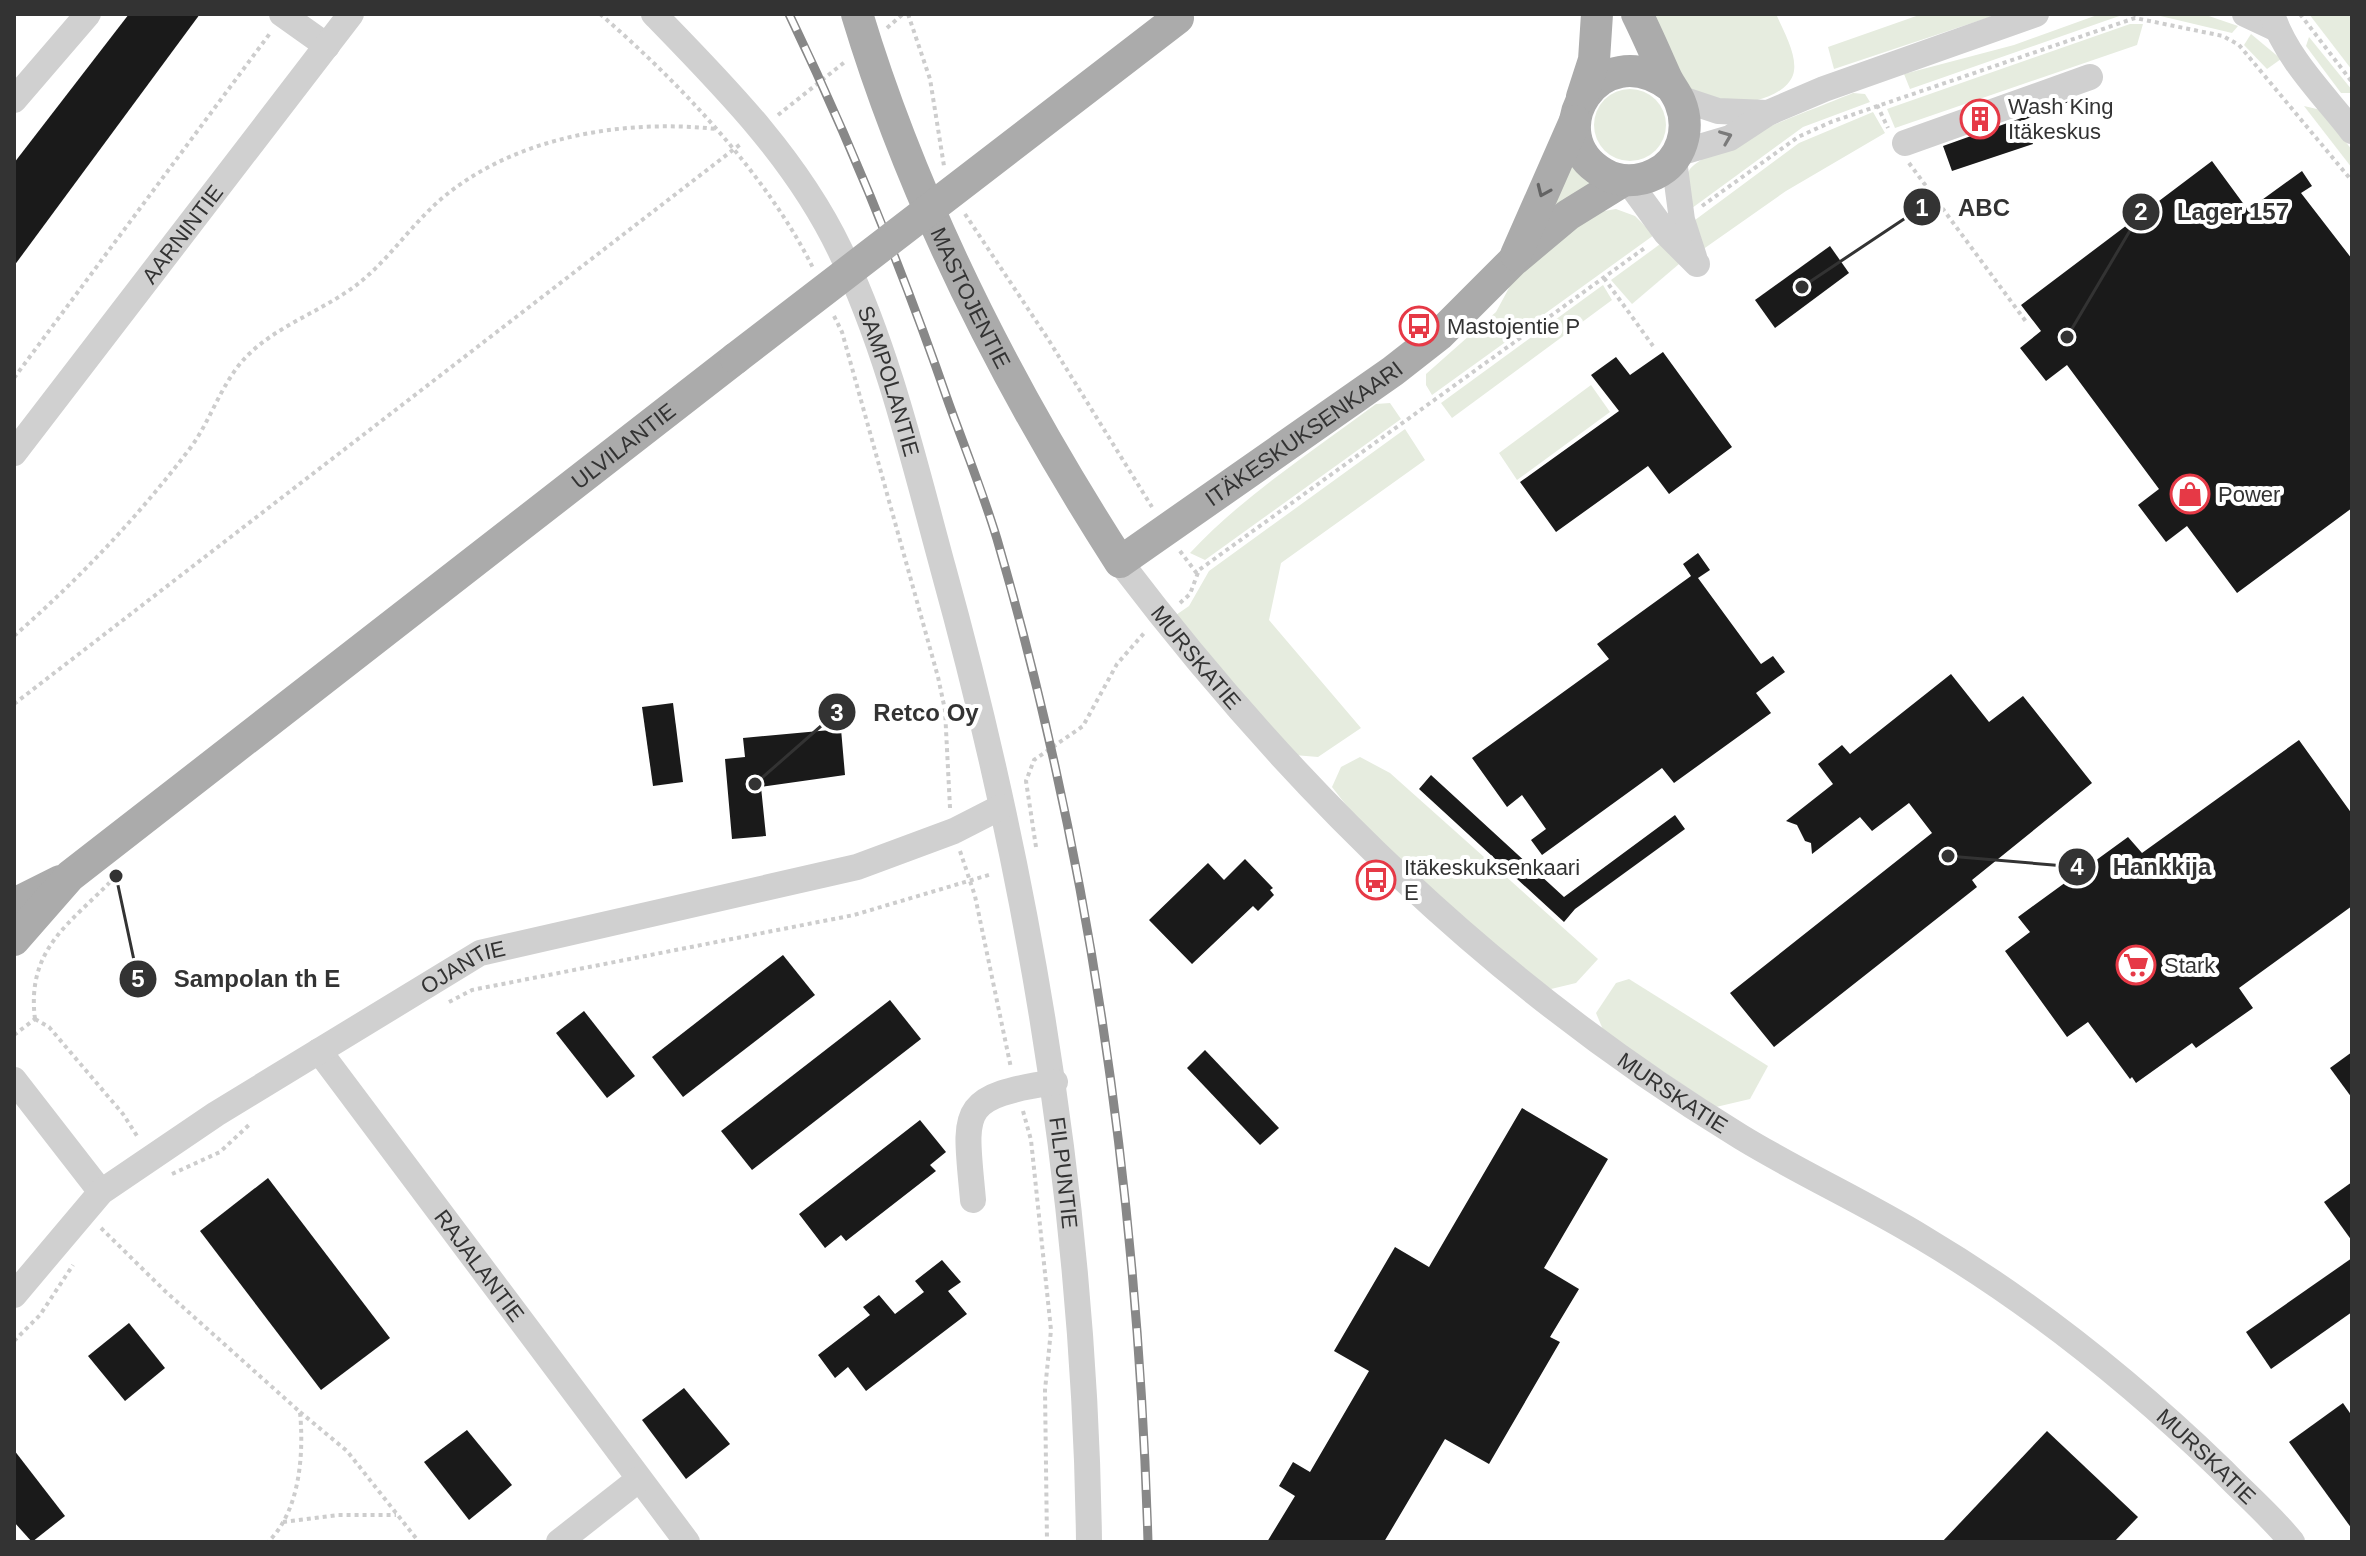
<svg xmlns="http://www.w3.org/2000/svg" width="2366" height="1556" viewBox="0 0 2366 1556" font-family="Helvetica,sans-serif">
	<rect width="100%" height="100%" fill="#fff"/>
	<!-- green -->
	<g fill="#e6ecdf">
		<path d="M1646 14H1776C1783 30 1799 57 1793 75 1785 98 1740 107 1720 103 1711 102 1703 98 1695 96Z"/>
		<polygon points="1922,14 1999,14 1834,69 1828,47"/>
		<polygon points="2100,14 2125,14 1910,89 1904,74 2014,45"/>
		<polygon points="2152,14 2203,14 2238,26 2232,33"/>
		<polygon points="2309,14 2352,14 2352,70"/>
		<polygon points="2130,24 2143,24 2137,45 1895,128 1887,109"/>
		<polygon points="2251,34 2281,59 2267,69 2244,45"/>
		<polygon points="2309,37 2352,90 2352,93 2341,93 2306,46"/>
		<circle cx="1630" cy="125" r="36"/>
		<path d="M1853 93 1865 94 1870 102 1803 127 1688 211C1686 196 1681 182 1690 169 1707 148 1822 106 1853 93Z"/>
		<polygon points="2304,106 2321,110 2352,150 2352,168"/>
		<polygon points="1873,112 1885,133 1786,191 1702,250 1691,223 1799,143"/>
		<polygon points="1571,160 1598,185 1536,228"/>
		<polygon points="1616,209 1635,216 1654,235 1432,395 1426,385 1426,374 1496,312 1510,286 1537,250 1592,213"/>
		<polygon points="1663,242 1679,264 1632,304 1611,280"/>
		<polygon points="1603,285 1612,300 1452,418 1441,403"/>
		<polygon points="1591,385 1610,412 1517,480 1499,453"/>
		<path d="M1390 403 1401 419 1205 560 1190 553C1244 495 1313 451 1376 404Z"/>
		<polygon points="1405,429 1425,460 1281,563 1269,620 1361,728 1318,757 1294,755 1176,615 1189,606 1209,571"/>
		<path d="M1360 757 1390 773 1598 959 1576 983 1551 989C1478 937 1386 859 1332 787L1341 767Z"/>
		<polygon points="1629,979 1768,1066 1750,1099 1716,1107 1604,1032 1596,1013 1616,983"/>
	</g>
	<!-- building -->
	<g fill="#1a1a1a">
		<polygon points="129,14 200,14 14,266 14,163"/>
		<polygon points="2086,95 2024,120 2033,144 1952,171 1943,146"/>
		<polygon points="2212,161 2248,210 2302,171 2312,186 2301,193 2352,259 2352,508 2237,593 2187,526 2166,542 2138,505 2159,489 2067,365 2046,381 2020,348 2041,331 2021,305"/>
		<polygon points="1830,246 1849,273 1775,328 1755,300"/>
		<polygon points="1663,352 1732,447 1669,494 1648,466 1556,532 1520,482 1619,411 1591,375 1616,357 1630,375"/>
		<polygon points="1698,553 1710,570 1698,578 1761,664 1773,656 1785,672 1756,693 1771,713 1674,783 1662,768 1542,855 1531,840 1546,829 1522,795 1507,807 1472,758 1609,659 1597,644 1691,576 1683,564"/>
		<polygon points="1951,674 1989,722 2023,696 2092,783 1972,880 1977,887 1774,1047 1730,993 1932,833 1909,803 1872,831 1860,817 1812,854 1811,843 1805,841 1797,825 1786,821 1833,784 1818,764 1842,745 1850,754"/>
		<polygon points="673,703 683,782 653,786 642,707"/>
		<polygon points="841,729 845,775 761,787 766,836 732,839 725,759 745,757 743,738"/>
		<polygon points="2299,740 2352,814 2352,906 2239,988 2253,1008 2196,1048 2192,1043 2136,1083 2132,1077 2130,1079 2088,1022 2067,1037 2005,951 2030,932 2018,917 2128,837 2142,853"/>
		<polygon points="1431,775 1564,897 1675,815 1685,829 1575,909 1564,922 1419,789"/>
		<polygon points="1245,859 1273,888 1270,890 1274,895 1258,911 1253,906 1192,964 1149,920 1208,863 1224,880"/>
		<polygon points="783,955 815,995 683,1097 652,1057"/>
		<polygon points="890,1000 921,1039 752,1170 721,1131"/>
		<polygon points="584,1011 635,1076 607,1098 556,1033"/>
		<polygon points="1205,1050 1279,1128 1260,1145 1187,1068"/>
		<polygon points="2352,1052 2352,1098 2330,1068"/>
		<polygon points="1522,1108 1608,1159 1544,1268 1579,1289 1550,1337 1560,1342 1489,1464 1445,1439 1384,1542 1267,1542 1295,1496 1279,1486 1293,1462 1310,1472 1369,1371 1334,1351 1395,1247 1429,1267"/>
		<polygon points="920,1120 946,1152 930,1165 936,1171 846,1241 841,1235 825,1248 799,1214"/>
		<polygon points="268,1178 390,1338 321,1390 200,1231"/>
		<polygon points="2352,1182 2352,1241 2324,1202"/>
		<polygon points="2352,1258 2352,1312 2271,1369 2246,1332"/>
		<polygon points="942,1260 961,1282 948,1291 967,1314 866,1391 848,1367 835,1378 818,1355 870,1315 863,1307 879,1295 895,1314 924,1292 915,1281"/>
		<polygon points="129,1323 165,1368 125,1401 88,1356"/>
		<polygon points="684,1388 730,1444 686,1479 642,1420"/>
		<polygon points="2343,1403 2352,1416 2352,1529 2289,1442"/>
		<polygon points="467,1430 512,1485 469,1520 424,1462"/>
		<polygon points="2047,1431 2138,1517 2114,1542 1942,1542"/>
		<polygon points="14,1450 65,1516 32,1542 14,1522"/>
	</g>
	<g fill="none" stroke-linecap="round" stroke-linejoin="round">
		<!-- path -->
		<g stroke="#cdcdcd" stroke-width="4" stroke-dasharray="4 4" stroke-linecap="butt">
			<path d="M600 14C678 81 767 175 813 268"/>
			<polyline points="908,14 930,79 944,166"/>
			<polyline points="2300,14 2352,82"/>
			<polyline points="887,28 903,14"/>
			<polyline points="1877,105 1888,128"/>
			<polyline points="778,115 846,61"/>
			<polyline points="1909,163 2027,323"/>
			<polyline points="1702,206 1798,137 1831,122 2135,18 2223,36 2239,45 2352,181"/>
			<polyline points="965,214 1048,339 1152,507"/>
			<polyline points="1604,278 1653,346"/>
			<polyline points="834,316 842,332 938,677 945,710 950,808"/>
			<polyline points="14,378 271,32"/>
			<polyline points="1180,551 1198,575"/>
			<polyline points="1180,603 1190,594 1199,570 1646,247"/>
			<path d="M14 636C78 580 136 519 188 451 211 422 221 381 249 354 282 322 331 308 365 278 394 253 416 219 446 195 519 136 625 119 716 129"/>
			<polyline points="14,704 742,143"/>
			<polyline points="1036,847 1026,781 1034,760 1083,726 1117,664 1145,632"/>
			<polyline points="960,851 975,896 1011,1068"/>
			<polyline points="449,1002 472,990 854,915 992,874"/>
			<polyline points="35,1019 49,1027 123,1114 139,1139"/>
			<path d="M35 1019C26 948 71 923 115 877"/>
			<polyline points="14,1035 35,1019"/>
			<polyline points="1023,1111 1031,1140 1051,1330 1045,1390 1047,1542"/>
			<polyline points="172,1174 220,1152 251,1123"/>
			<path d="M101 1228 165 1291 300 1412C304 1454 300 1511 268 1542"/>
			<polyline points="14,1341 40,1315 73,1265"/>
			<polyline points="300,1412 347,1451 419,1542"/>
			<polyline points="283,1522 338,1515 396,1515"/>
		</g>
		<!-- minor -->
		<g stroke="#d0d0d0" stroke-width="26">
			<polyline points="282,14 327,46"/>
			<path id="s1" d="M654 14C724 86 796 158 840 250 888 349 914 462 943 568 1031 886 1085 1211 1089 1542"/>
			<polyline points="2245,14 2277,29"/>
			<path d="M2272 14C2285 57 2325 96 2352 131"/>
			<polyline points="1679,98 1718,111 1768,113"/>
			<polyline points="14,100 88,14"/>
			<polyline points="1905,143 2090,77"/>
			<polyline points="1679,153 1730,138 1768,113 1824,89 2036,14"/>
			<polyline points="1674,160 1682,220 1694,257"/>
			<polyline points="1628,181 1666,233 1697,264"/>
			<path id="s2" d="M14 453 351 14"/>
			<path id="s3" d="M1120 562C1294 791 1494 986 1741 1137 1800 1173 1864 1202 1923 1238 2034 1304 2130 1381 2222 1470 2245 1494 2271 1516 2292 1542"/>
			<path id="s4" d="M319 1051 687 1542"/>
			<polyline points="14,1080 101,1192"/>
			<path d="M973 1200C965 1110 956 1097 1055 1082"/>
			<path id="s5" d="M14 1295 101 1192 216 1114 480 953 857 867 954 831 1001 807"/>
			<polyline points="559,1542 638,1480"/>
		</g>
		<!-- major -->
		<g stroke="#ababab" stroke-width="32">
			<path id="s6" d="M857 14C916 209 1010 391 1120 562L1393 371 1439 335 1513 261 1568 215 1623 181"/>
			<path d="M1637 14C1647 34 1656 55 1665 75 1669 85 1676 92 1680 102 1691 129 1682 161 1655 174 1639 182 1619 183 1603 173 1537 135 1599 33 1670 86"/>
			<polyline points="1582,97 1594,60 1597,14"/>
			<polyline points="1516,255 1575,121"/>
			<polyline points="14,904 60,881"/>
			<path id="s7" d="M14 940 70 876 736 358"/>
		</g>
		<!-- rail casing -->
		<g stroke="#888" stroke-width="9">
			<path id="rail" d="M789 14C850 141 903 271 949 404 965 448 983 493 997 539 1092 865 1138 1203 1148 1542"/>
		</g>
		<!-- rail -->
		<use href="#rail" stroke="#fff" stroke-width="6" stroke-dasharray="18" stroke-linecap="butt"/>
		<!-- major-bridge -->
		<polyline stroke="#ababab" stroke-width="32" points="736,358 1178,18"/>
	</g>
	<!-- one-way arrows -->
	<defs><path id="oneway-chevron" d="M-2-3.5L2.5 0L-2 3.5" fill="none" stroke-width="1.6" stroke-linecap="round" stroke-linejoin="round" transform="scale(2)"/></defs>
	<use stroke="#7a7a7a" href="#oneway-chevron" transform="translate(1726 137) rotate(-22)"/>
	<use stroke="#636363" href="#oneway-chevron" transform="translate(1543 191) rotate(114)"/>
	<!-- icons -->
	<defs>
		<g id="building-ring" transform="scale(2)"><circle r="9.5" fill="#fff" stroke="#e63946" stroke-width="1.5"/><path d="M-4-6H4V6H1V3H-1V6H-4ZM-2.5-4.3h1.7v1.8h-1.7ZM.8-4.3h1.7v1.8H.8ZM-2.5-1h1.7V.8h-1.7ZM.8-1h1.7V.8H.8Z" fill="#e63946"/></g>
		<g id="bus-ring" transform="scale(2)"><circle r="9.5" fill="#fff" stroke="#e63946" stroke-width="1.5"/><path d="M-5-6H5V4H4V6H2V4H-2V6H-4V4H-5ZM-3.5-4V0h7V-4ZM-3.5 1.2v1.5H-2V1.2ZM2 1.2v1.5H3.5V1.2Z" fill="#e63946"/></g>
		<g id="shop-ring" transform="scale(2)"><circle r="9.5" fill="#fff" stroke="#e63946" stroke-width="1.5"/><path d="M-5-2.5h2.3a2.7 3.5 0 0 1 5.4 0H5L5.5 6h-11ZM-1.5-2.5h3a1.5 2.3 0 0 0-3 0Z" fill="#e63946"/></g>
		<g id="supermarket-ring" transform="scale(2)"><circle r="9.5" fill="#fff" stroke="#e63946" stroke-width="1.5"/><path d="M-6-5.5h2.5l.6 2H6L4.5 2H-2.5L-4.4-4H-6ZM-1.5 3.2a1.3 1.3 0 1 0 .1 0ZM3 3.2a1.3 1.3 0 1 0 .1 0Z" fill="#e63946"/></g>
	</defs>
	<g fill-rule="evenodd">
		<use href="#building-ring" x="1980" y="119"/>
		<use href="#bus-ring" x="1419" y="326"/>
		<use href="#shop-ring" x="2190" y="494"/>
		<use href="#bus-ring" x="1376" y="880"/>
		<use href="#supermarket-ring" x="2136" y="965"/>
	</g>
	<g text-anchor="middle" stroke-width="8" stroke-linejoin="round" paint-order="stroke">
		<!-- poi labels -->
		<g font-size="22" fill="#333" stroke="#fff" text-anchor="start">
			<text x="2008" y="114">Wash King<tspan x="2008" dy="25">Itäkeskus</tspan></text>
			<text x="1447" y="334">Mastojentie P</text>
			<text x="2218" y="502">Power</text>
			<text x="1404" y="875">Itäkeskuksenkaari<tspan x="1404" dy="25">E</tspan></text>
			<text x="2164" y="973">Stark</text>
		</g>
		<!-- street labels -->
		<g font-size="22" fill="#333" stroke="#fff">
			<text dy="8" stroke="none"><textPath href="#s2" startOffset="276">AARNINTIE</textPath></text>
			<text dy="8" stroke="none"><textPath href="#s6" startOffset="306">MASTOJENTIE</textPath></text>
			<text dy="8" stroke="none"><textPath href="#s1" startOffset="442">SAMPOLANTIE</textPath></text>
			<text dy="8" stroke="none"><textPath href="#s6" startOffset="834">ITÄKESKUKSENKAARI</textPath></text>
			<text dy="8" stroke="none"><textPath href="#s7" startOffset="786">ULVILANTIE</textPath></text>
			<text dy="8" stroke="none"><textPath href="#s3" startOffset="122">MURSKATIE</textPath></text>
			<text dy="8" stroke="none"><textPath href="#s5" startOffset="562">OJANTIE</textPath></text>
			<text dy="8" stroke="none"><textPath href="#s3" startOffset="770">MURSKATIE</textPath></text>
			<text dy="8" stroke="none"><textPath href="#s1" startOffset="1254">FILPUNTIE</textPath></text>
			<text dy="8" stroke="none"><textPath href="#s4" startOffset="268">RAJALANTIE</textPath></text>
			<text dy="8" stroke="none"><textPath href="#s3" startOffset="1418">MURSKATIE</textPath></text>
		</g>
	</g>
	<!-- callouts -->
	<path fill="none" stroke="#333" stroke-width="3" d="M1802 287L1922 207M2067 337L2141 212M755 784L837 712M1948 856L2077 867M116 876L138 979"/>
	<g fill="#333" stroke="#fff" stroke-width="3">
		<circle cx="1802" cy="287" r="8"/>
		<circle cx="2067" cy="337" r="8"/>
		<circle cx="755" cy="784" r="8"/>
		<circle cx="1948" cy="856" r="8"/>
		<circle cx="116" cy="876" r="8"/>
		<circle cx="1922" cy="207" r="20"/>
		<circle cx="2141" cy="212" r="20"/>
		<circle cx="837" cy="712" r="20"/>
		<circle cx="2077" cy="867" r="20"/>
		<circle cx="138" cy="979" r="20"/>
	</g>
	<g font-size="24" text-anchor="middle" font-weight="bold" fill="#fff">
		<text x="1922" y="216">1</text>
		<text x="2141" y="220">2</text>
		<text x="837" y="721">3</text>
		<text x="2077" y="875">4</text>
		<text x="138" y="987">5</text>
	</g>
	<g font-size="24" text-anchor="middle" font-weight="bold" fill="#333" stroke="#fff" stroke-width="8" stroke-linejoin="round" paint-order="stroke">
		<text x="1984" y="216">ABC</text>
		<text x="2233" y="220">Lager 157</text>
		<text x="926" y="721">Retco Oy</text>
		<text x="2162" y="875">Hankkija</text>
		<text x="257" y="987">Sampolan th E</text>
	</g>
	<!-- border -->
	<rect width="2366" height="1556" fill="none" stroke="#333333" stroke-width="32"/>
</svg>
